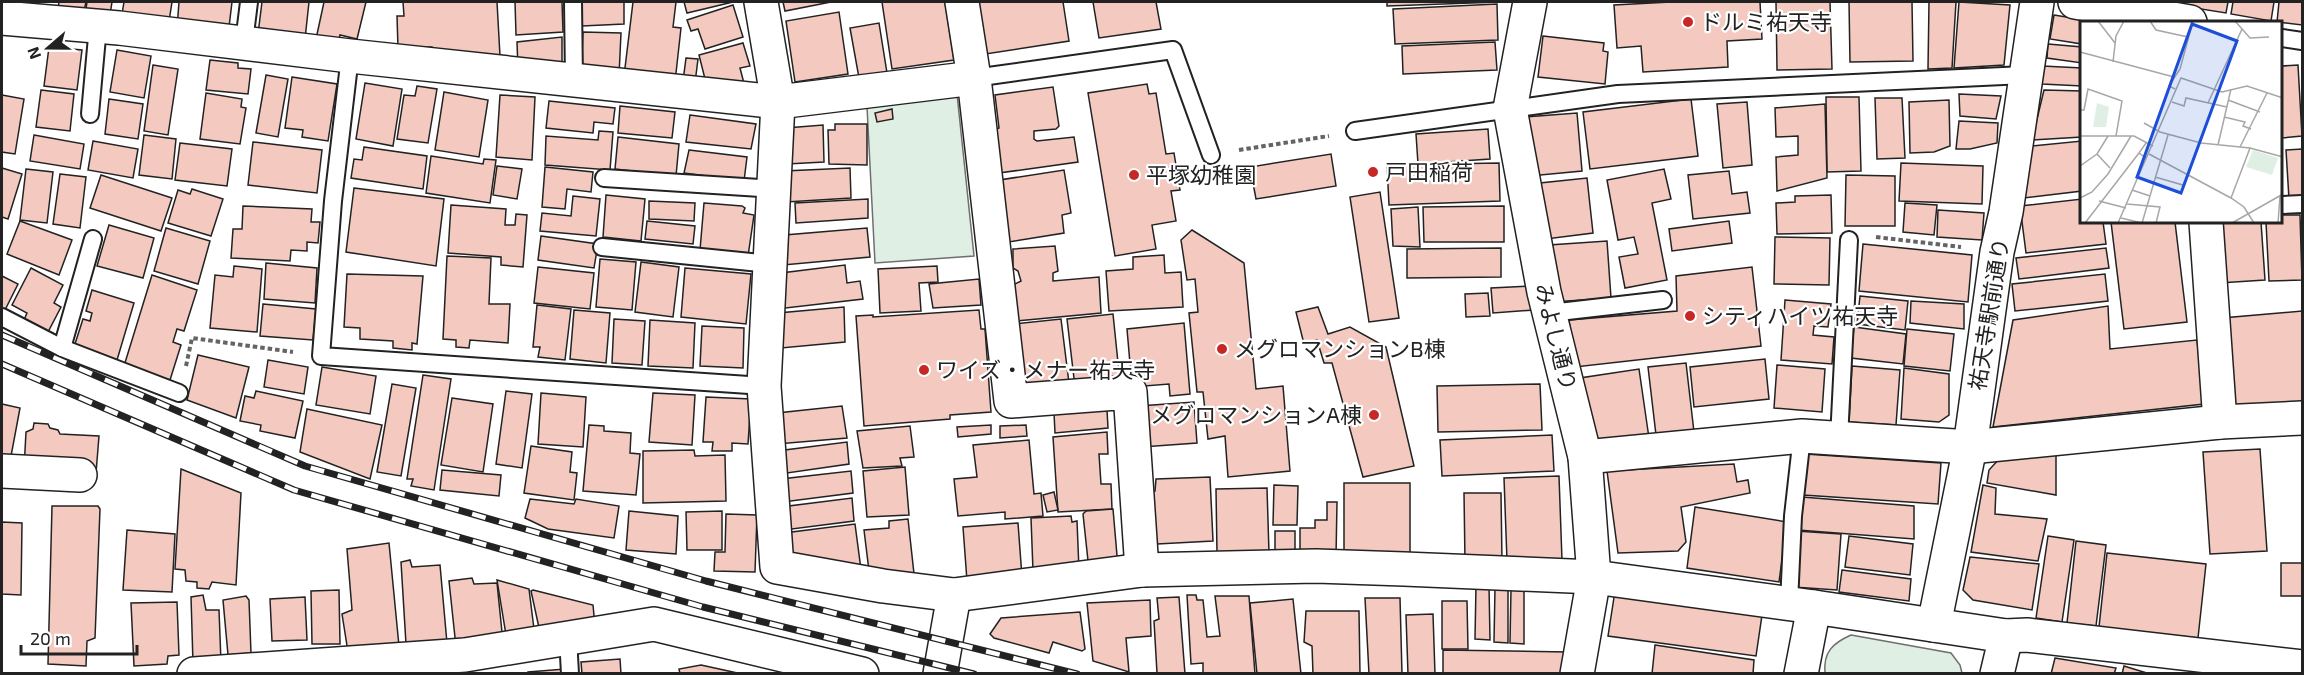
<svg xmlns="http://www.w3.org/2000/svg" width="2304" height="675" viewBox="0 0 2304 675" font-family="'Exo 2','Noto Sans JP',sans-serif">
	<rect width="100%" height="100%" fill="#fff"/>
	<!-- green -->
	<g fill="#e0efe3" stroke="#6f6f6f" stroke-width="1.5">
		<polygon points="957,94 974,256 875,263 867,107"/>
		<path d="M1851 635 1951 653 1960 665 1962 673H1825C1823 652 1833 643 1851 635Z"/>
	</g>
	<!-- building -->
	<g fill="#f3c9c0" stroke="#222" stroke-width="1.5">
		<polygon points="59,2 86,2 82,20 57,15"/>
		<polygon points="87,2 112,2 109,21 85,16"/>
		<polygon points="124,2 172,2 168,28 122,14"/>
		<polygon points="179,2 232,2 229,27 177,28"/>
		<polygon points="262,2 309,2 305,39 258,34"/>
		<polygon points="324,2 366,2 357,39 340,35 338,44 316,39"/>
		<polygon points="403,2 497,2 500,56 433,59 432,47 398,48 397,16 404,16"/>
		<polygon points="515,2 562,2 563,32 516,35"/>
		<polygon points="581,2 624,2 624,24 582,26"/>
		<polygon points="633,2 676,2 673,27 681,28 675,82 624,76"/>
		<polygon points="684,2 733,2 687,13"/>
		<polygon points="783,2 831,2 785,11"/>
		<polygon points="882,2 945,2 954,60 892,69"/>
		<polygon points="970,2 1063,2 1069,41 979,55"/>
		<polygon points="1093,2 1156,2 1161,29 1099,38"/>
		<polygon points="1387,2 1500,2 1387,6"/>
		<polygon points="1671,2 1760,2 1762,39 1727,41 1728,67 1643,72 1641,46 1617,48 1614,5"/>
		<polygon points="1776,2 1830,2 1832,69 1777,70"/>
		<polygon points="1849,2 1912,2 1913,61 1850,62"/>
		<polygon points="1929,2 1956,2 1952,68 1928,69"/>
		<polygon points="1959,2 2010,5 2004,65 1954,68"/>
		<polygon points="2183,2 2228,2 2226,13 2182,6"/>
		<polygon points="2233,2 2274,2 2271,21 2231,14"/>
		<polygon points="2279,2 2302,2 2302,25 2277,22"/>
		<polygon points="1497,4 1498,40 1395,44 1393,9"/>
		<polygon points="733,5 743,37 705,49 698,29 691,31 687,20"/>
		<polygon points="839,12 848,74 795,82 786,21"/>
		<polygon points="2054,15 2097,22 2082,22 2082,44 2050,39"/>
		<polygon points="879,23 887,73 859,78 850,28"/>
		<polygon points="583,32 621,33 619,76 581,75"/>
		<polygon points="1543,36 1604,43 1603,51 1608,52 1605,84 1538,77"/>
		<polygon points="562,37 562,78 518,70 517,42"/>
		<polygon points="1495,42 1497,70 1403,74 1402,46"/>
		<polygon points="743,43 750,66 740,68 746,91 708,91 699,55"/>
		<polygon points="2048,44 2082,47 2082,63 2047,58"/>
		<polygon points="49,47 82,50 77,90 44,86"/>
		<polygon points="117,50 151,56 144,98 110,92"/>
		<polygon points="686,58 698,59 694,91 682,89"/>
		<polygon points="210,60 238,63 238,68 251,69 248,94 206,90"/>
		<polygon points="153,65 178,69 168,135 144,131"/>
		<polygon points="2298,65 2302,136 2282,138 2282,66"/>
		<polygon points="2042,66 2082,68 2082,86 2042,84"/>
		<polygon points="266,75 288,79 278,137 256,133"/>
		<polygon points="292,77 337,84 328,141 302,137 303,130 285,128"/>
		<polygon points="365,83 402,89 393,146 356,139"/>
		<polygon points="1147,84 1149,94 1156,93 1166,154 1174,153 1180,190 1171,191 1176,221 1152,225 1156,249 1115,256 1088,93"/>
		<polygon points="417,86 437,89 428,143 397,139 404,95 415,96"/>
		<polygon points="1053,87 1059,126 1056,129 1034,131 1034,139 1037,141 1074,137 1078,162 992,174 986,133 999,128 995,95"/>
		<polygon points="41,90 74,94 70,131 36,127"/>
		<polygon points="2044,90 2082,91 2082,137 2032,140"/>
		<polygon points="444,92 488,100 479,157 435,150"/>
		<polygon points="206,93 242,99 241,107 246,108 240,144 200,139"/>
		<polygon points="1959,94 2001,96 1996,119 1960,116"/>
		<polygon points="2,95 24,99 15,154 2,152"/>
		<polygon points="500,95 535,97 532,160 496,157"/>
		<polygon points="1826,97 1859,97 1861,171 1827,172"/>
		<polygon points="1875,98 1902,98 1905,158 1877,159"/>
		<polygon points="109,99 143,104 138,139 105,134"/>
		<polygon points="1691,99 1698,156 1590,169 1583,112"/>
		<polygon points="1949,100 1950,146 1934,152 1910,153 1909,102"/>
		<polygon points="549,101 615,108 613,124 594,122 593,133 546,128"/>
		<polygon points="1747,102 1752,165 1723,168 1717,104"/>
		<polygon points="1825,104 1827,178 1777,191 1776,157 1798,155 1798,136 1776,137 1775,108"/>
		<polygon points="620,106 675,112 672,138 618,133"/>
		<polygon points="892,109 893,119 877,122 875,113"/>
		<polygon points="1577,113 1582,171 1530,176 1525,117"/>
		<polygon points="690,115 756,124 751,149 686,142"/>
		<polygon points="1959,121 1998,123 1997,143 1970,149 1956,149"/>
		<polygon points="835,124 867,124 867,165 829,164 828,130 835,130"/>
		<polygon points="823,125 824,162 787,164 786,128"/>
		<polygon points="1488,129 1490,159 1418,164 1416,134"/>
		<polygon points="599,131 613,132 610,170 545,165 546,136 598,140"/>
		<polygon points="34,135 84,144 80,169 30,161"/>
		<polygon points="144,135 176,139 172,179 139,175"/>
		<polygon points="618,137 679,144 676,176 615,169"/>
		<polygon points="93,141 138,149 133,178 88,170"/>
		<polygon points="2082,141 2082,191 2024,198 2032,146"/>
		<polygon points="253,142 322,150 317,193 248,185"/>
		<polygon points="180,143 232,149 227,186 175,180"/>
		<polygon points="364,147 427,156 423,189 351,178 354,159 362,160"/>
		<polygon points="2302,149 2302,199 2289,199 2286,150"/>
		<polygon points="689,150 747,157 744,181 684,173"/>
		<polygon points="1331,154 1336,186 1256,199 1250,167"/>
		<polygon points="431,156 483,164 484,159 496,160 490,203 426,193"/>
		<polygon points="1499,163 1500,201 1389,205 1387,165"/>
		<polygon points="1901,163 1983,166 1982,204 1899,201"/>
		<polygon points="497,166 522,169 517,199 493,195"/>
		<polygon points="545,167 593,172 591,192 567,189 565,209 542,207"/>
		<polygon points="2,168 22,174 8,219 2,217"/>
		<polygon points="850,168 851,198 786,202 784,171"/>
		<polygon points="26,169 53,172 47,223 20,220"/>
		<polygon points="1664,169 1671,199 1652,203 1667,280 1625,288 1619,257 1638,254 1634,237 1618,240 1607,180"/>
		<polygon points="1064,170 1071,213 1062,215 1064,233 1002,243 993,181"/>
		<polygon points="1729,171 1732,194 1747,192 1750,213 1693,219 1688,175"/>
		<polygon points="60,174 86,177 80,228 53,224"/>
		<polygon points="101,175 172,198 161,231 90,208"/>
		<polygon points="1846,175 1895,176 1895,226 1845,226"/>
		<polygon points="1587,178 1593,233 1546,239 1540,183"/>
		<polygon points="354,188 444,199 436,266 346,252"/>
		<polygon points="192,189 223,199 211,236 168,223 178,190 190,194"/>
		<polygon points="1380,192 1399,318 1369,322 1350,197"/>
		<polygon points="606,195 645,199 641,241 603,237"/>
		<polygon points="1831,195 1832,233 1777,234 1776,203 1795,202 1795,196"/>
		<polygon points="573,196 600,199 596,236 540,231 542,213 571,216"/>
		<polygon points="868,199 868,218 796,223 795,203"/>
		<polygon points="2082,199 2082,222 2103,222 2106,244 2026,253 2020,206"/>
		<polygon points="649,201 695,203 694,221 649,219"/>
		<polygon points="704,203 742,206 745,208 743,213 754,215 748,256 700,250"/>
		<polygon points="1905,203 1937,205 1934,235 1903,232"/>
		<polygon points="451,205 506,209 505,225 515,225 516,214 527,215 523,267 501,265 501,257 448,253"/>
		<polygon points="243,206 312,209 311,222 320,222 318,243 307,242 307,251 291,250 290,261 231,258 233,229 242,229"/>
		<polygon points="1504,206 1504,242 1424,242 1423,207"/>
		<polygon points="1418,207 1420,247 1393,246 1391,209"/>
		<polygon points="1938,210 1984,213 1982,240 1937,237"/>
		<polygon points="2282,215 2300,215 2302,280 2269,281 2266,222 2282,222"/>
		<polygon points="20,221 72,240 59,275 7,254"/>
		<polygon points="647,221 695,226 693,244 645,239"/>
		<polygon points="1729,221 1732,243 1672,251 1669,229"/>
		<polygon points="2111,222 2175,222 2187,322 2124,329"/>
		<polygon points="2214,222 2261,222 2265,280 2219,283"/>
		<polygon points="109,225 154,238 143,278 97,266"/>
		<polygon points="166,228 210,241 198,284 154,271"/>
		<polygon points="867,228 870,257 783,265 773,236"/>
		<polygon points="1192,230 1244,263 1256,389 1283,386 1290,471 1228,477 1225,436 1208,439 1203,392 1197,392 1189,313 1198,312 1195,279 1187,280 1181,240"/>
		<polygon points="541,236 598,244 594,268 538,260"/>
		<polygon points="1775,237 1830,238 1829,285 1774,284"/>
		<polygon points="1607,241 1611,298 1553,302 1549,245"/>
		<polygon points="1863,244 1972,255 1968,302 1859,291"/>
		<polygon points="1055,246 1058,271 1053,273 1053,281 1099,277 1101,313 1016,321 1013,285 1021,281 1018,271 1013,268 1013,249"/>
		<polygon points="1501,248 1501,277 1407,278 1407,249"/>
		<polygon points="2106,248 2109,268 2019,279 2016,258"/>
		<polygon points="1164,255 1165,273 1181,272 1183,307 1109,311 1106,271 1133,269 1133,257"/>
		<polygon points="447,256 491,258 489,304 510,304 508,343 470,340 469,348 456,347 456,340 443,339"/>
		<polygon points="600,259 636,262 632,310 596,307"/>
		<polygon points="641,262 679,267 673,317 635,312"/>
		<polygon points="266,263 317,268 315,303 264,299"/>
		<polygon points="845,265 847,283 860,281 863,299 777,309 773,274"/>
		<polygon points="234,266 262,269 257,332 210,328 215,275 233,277"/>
		<polygon points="937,266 938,282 919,283 921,311 880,313 878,269"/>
		<polygon points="538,267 594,273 590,309 534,303"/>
		<polygon points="1752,267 1761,346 1575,367 1569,320 1677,311 1676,276"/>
		<polygon points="31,268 63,285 54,303 61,307 48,332 24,320 27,313 12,305"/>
		<polygon points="685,268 751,274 746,324 681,317"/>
		<polygon points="347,274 423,276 417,344 412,343 412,350 393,348 393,341 360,339 360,328 344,327"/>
		<polygon points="2105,274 2108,301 2015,311 2012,284"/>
		<polygon points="152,275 197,290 184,331 177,329 173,342 181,345 170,380 124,366"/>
		<polygon points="2,276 18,284 5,310 2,308"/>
		<polygon points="979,279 981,305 933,308 929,284"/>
		<polygon points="1531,286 1533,310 1493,313 1491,288"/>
		<polygon points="92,290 134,303 117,360 74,347 83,319 90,321 92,313 86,311"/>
		<polygon points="1488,293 1490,316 1466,317 1465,294"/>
		<polygon points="1860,296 1908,301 1905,330 1857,324"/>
		<polygon points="1785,300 1831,304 1828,327 1814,326 1813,335 1834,337 1832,364 1781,360"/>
		<polygon points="1911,301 1964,304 1964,329 1910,323"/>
		<polygon points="263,304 316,309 313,340 260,336"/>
		<polygon points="537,305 571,309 565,360 538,357 540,347 533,347"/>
		<polygon points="2108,306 2110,349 2197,340 2204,404 1993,427 2013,320"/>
		<polygon points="844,307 845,342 781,348 778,313"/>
		<polygon points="1318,307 1328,334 1350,327 1386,347 1414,466 1363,477 1332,363 1324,363 1317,340 1304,344 1296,312"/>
		<polygon points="574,310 610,313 606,363 570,359"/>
		<polygon points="979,310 981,329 985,329 991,412 950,415 950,419 864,426 856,316 873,315 873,317"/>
		<polygon points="2302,311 2302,403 2229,409 2222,318"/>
		<polygon points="1113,314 1120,382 1075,387 1067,319"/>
		<polygon points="614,319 645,321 642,365 612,363"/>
		<polygon points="1061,319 1069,383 1022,389 1014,324"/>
		<polygon points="650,320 695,323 693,368 648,366"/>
		<polygon points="1184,323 1190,394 1170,396 1169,384 1132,387 1127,329"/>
		<polygon points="702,326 744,328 743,368 700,366"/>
		<polygon points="1854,327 1906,334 1903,364 1851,358"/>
		<polygon points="1907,329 1954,334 1950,371 1904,366"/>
		<polygon points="198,355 249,367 236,418 187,400"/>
		<polygon points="1765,359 1769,399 1694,407 1690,367"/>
		<polygon points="268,360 308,367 304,394 264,387"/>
		<polygon points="1686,363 1694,432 1656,435 1648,367"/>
		<polygon points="1777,365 1825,369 1822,412 1774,408"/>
		<polygon points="1852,366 1900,370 1896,425 1849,422"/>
		<polygon points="322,367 376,376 370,414 316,405"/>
		<polygon points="1904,368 1949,374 1949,415 1939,422 1901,419"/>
		<polygon points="1639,369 1649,438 1590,447 1580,378"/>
		<polygon points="423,375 451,379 434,490 411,486 413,479 407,479"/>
		<polygon points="392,384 416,388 401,476 377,472"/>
		<polygon points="1540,384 1542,430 1438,432 1437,386"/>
		<polygon points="256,391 303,401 295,438 260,431 261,425 240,421 245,396 254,398"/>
		<polygon points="506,391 532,394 522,468 496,464"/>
		<polygon points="541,393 586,397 583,447 538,444"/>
		<polygon points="653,393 695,395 692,445 649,442"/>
		<polygon points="706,397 751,399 748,444 732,443 732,451 712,451 713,442 703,442"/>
		<polygon points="452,398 493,404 483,472 441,465"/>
		<polygon points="1194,402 1197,443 1142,447 1139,406"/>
		<polygon points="2,404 20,408 9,467 2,466"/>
		<polygon points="842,406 847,438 777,444 777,413"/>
		<polygon points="307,409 382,425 370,479 300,452"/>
		<polygon points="1107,410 1108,428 1055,433 1054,413"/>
		<polygon points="34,423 48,424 50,428 58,430 60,434 99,436 96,473 24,469 26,432 33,429"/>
		<polygon points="589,425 604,426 604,431 631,433 630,453 640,454 636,495 583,491"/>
		<polygon points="991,425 991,434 958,437 957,427"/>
		<polygon points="1026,425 1027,436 1000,438 1000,426"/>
		<polygon points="910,426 914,457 900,458 902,466 863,468 857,431"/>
		<polygon points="1107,432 1108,454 1099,454 1101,484 1111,484 1112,509 1058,512 1053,437"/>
		<polygon points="1552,435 1554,471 1442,476 1440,440"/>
		<polygon points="1029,440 1034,494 1041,493 1043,516 1005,519 1005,512 958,516 954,479 977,477 973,445"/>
		<polygon points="847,442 849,464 780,474 777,451"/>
		<polygon points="531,446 572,452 570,472 577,473 574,500 524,493"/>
		<polygon points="2260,449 2267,551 2210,554 2203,452"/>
		<polygon points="694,450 695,456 725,455 726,501 643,503 643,451"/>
		<polygon points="1805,454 1941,463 1938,504 1803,495"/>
		<polygon points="2056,455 2056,495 1987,483 1989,470 2000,458"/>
		<polygon points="1734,464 1737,482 1748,480 1750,493 1681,507 1686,542 1678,551 1618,553 1607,471"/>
		<polygon points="905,467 909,515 867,517 863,471"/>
		<polygon points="181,469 241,493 236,585 212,582 209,589 197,588 197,582 186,581 185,570 175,569"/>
		<polygon points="442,470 501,475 499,496 440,490"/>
		<polygon points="851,471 853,493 783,502 781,479"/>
		<polygon points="1559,476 1562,560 1507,561 1504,478"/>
		<polygon points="1210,477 1213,541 1157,544 1142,525 1141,492 1155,491 1156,479"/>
		<rect x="1344" y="483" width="66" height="71"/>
		<polygon points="1274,485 1298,486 1297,525 1273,525"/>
		<polygon points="1983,485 1996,488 1995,514 2047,519 2038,561 1971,552"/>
		<polygon points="1267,488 1269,553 1217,554 1216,489"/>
		<polygon points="1054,492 1058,510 1047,512 1043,495"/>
		<polygon points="1464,493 1501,493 1502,561 1465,562"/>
		<polygon points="1802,497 1914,506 1914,539 1798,530"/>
		<polygon points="852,498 854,521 784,530 781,507"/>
		<polygon points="530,499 574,504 576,499 619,506 614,538 548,529 525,518"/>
		<polygon points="1327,502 1337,502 1336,557 1300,556 1300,528 1315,528 1315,520 1327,520"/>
		<polygon points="52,506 98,506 100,509 95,638 87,641 86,666 48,664"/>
		<polygon points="1695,507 1787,522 1779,582 1687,568"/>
		<polygon points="1113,509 1118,567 1089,570 1083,514 1086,511"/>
		<polygon points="629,511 678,516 676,554 626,550"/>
		<polygon points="722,511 722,550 687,550 686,512"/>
		<polygon points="726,514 757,515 755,572 714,571 715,552 725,552"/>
		<polygon points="1071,516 1072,522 1077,521 1079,570 1033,571 1031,518"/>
		<polygon points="908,519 915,583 870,579 864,530 889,528 889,521"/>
		<polygon points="2,522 22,523 21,595 2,594"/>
		<polygon points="1018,523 1022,577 967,581 963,527"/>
		<polygon points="855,524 862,577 787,565 784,533"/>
		<polygon points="127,530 175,534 172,592 123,590"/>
		<rect x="1275" y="531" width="20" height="26"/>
		<polygon points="1796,531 1841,534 1837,590 1793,587"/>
		<polygon points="1849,536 1913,544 1910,575 1845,567"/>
		<polygon points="2048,536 2074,540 2062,622 2036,618"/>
		<polygon points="2076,541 2106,545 2096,626 2067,623"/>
		<polygon points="389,543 399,646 348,652 342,614 352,610 347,549"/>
		<polygon points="2107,553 2206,564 2198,638 2099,627"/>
		<polygon points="1970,557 2039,564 2032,610 1973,600 1963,590"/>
		<polygon points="410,560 412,567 440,565 447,643 406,644 401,562"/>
		<rect x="2281" y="563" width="21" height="33"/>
		<polygon points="1842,570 1911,579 1909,601 1839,592"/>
		<polygon points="472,578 474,584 497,583 503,642 456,647 449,581"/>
		<polygon points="497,580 529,589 535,637 507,641"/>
		<polygon points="1476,585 1489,585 1490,640 1475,639"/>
		<polygon points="1495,588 1508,588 1508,643 1494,642"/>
		<polygon points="1511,589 1524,589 1524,644 1510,643"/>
		<polygon points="339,590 340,644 312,644 311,591"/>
		<polygon points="533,590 593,605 595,626 541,637 531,591"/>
		<polygon points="1615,591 1762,615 1756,656 1608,636"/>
		<polygon points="203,595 206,610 219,610 221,662 193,663 191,597"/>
		<polygon points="1187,595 1196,595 1197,600 1203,600 1207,637 1220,636 1215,596 1249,596 1255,674 1203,674 1203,663 1191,664"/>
		<polygon points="246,596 249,600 251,653 228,655 223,600"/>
		<polygon points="305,597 307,640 272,641 270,599"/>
		<polygon points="1179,597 1185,674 1160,674 1157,673 1154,621 1159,619 1157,598"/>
		<polygon points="1365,598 1400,598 1402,674 1369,674"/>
		<polygon points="1293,599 1301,674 1257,674 1250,603"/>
		<polygon points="1150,600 1151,636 1126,638 1129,672 1093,661 1087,603"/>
		<polygon points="1442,601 1467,601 1468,649 1442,649"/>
		<polygon points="177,602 179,655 168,656 167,664 134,666 131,603"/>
		<polygon points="1306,611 1359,611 1360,674 1313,674 1312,646 1304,642"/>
		<polygon points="1080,612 1085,649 1082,651 1053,642 1049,653 994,638 990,634 1001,618"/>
		<polygon points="1433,614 1435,674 1408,674 1406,615"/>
		<polygon points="1655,645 1754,660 1753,674 1652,674"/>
		<polygon points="1443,650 1568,652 1567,674 1443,674"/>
		<polygon points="2055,658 2116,668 2114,674 2051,674"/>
		<polygon points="620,659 621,674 582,674 581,662"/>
		<polygon points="701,665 742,674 680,674 679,669"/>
		<polygon points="2124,666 2150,674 2122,674"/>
		<polygon points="565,669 565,674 528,674 528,672"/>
	</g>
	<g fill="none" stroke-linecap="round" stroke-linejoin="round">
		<!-- service casing -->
		<g stroke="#222" stroke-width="20">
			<g id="service">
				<polyline points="573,2 574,80"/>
				<polyline points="2282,38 2302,41"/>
				<polyline points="244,42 249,2"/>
				<polyline points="350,56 333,201 321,356 764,386"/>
				<polyline points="974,78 1173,50 1211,155"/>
				<polyline points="90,114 98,26"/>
				<polyline points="1355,131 1618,94 2025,75"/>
				<polyline points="604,178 774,189"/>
				<polyline points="2282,205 2302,204"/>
				<polyline points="602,247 770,264"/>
				<polyline points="1550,313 1663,300"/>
				<polyline points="2,317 62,348 179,393"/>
				<polyline points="62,348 93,239"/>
				<polyline points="1839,439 1849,240"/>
				<polyline points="1789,603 1793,516 1802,436"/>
				<polyline points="568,637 570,674"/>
			</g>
		</g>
		<!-- minor casing -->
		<g stroke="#222" stroke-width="36">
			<g id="minor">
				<polyline points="761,2 778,102 764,386 777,567 883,586 954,595 1142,570 1316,566 1404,569 1594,577 1814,607"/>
				<polyline points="962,2 974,78 1011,401 1130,392 1142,570"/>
				<polyline points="1530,2 1510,109 1544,292 1585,457 1594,577 1577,674"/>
				<polyline points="2075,2 2190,22"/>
				<polyline points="2,18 119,28 350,56 778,102 974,78"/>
				<polyline points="2206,222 2220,422"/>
				<polyline points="1585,457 1802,436 1970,447 2220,422 2302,418"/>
				<polyline points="2,471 80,475"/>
				<polyline points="1934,625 1970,447 1997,252 2006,212 2037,2"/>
				<polyline points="2006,636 2027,635 2302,667"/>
				<polyline points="194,674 465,655 654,624 862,674"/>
				<polyline points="940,674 954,595"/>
			</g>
		</g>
		<!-- tertiary casing -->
		<g stroke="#222" stroke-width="36">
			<polyline id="tertiary" points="1801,674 1814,607 2006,636 1997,674"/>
		</g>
		<!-- path -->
		<g stroke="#646464" stroke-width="4" stroke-dasharray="4.5 3" stroke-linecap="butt">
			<polyline points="1239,150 1329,136"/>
			<polyline points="1876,237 1961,247"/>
			<polyline points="186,366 192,338 293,352"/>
		</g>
		<!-- service -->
		<use href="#service" stroke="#fff" stroke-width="16"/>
		<!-- minor -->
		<use href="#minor" stroke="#fff" stroke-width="33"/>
		<!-- tertiary -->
		<use href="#tertiary" stroke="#fff" stroke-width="33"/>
		<!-- rail casing -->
		<g stroke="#222" stroke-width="7">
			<g id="rail">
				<polyline points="2,335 305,466 706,581 1077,674"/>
				<polyline points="2,364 294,490 703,607 974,674"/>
			</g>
		</g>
		<!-- rail -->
		<use href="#rail" stroke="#fff" stroke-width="4.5" stroke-dasharray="14" stroke-linecap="butt"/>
	</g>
	<!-- markers -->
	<g fill="#c62828" stroke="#fff" stroke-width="2">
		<circle cx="1688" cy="22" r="6"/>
		<circle cx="1373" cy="172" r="6"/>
		<circle cx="1134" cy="175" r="6"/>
		<circle cx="1690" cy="316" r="6"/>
		<circle cx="1222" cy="349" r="6"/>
		<circle cx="924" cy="370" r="6"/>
		<circle cx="1374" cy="415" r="6"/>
	</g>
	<g text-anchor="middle" stroke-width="4.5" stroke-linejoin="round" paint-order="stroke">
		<!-- poi labels -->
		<g font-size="22" fill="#222" stroke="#fff" text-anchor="start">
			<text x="1700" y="30">ドルミ祐天寺</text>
			<text x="1385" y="180">戸田稲荷</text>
			<text x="1146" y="183">平塚幼稚園</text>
			<text x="1702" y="324">シティハイツ祐天寺</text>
			<text x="1234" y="357">メグロマンションB棟</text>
			<text x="936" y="378">ワイズ・メナー祐天寺</text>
			<text x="1362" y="423" text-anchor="end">メグロマンションA棟</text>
		</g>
		<!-- street labels -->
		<g font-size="22" fill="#222" stroke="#fff">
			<text transform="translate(1989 314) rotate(-81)" y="8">祐天寺駅前通り</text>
			<text transform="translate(1556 337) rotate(76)" y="8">みよし通り</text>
		</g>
	</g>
	<!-- overview -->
	<g transform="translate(2080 21)">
		<rect width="202" height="202" fill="#fff"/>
		<path d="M17 82 29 86 26 106H13ZM173 129 198 137 192 154 166 146Z" fill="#e0efe3"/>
		<path fill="none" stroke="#a7a7a7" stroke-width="1.5" d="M18 0 35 22M70 0 76 9 108 16M155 0 170 17 189 16M0 31 94 56M33 41 36 15 44 0M95 68 89 65 100 48 113 0M148 79 180 91M92 81 104 85 106 77 147 86M128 82 162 8M0 89H4L8 68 42 80 36 115M144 96 165 101 163 105 171 108M64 102 80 111 121 122 170 127 203 136M0 115H54L73 125M66 122 59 132 66 137M138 124 151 68M160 126 187 72M17 133 30 147M69 133 151 177 164 186 174 202M0 145 17 133 28 115M75 156 103 164 108 155M52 169 70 175M0 177 12 171 28 153 51 115M151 177 170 127M19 180 46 187M47 183 80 186 76 202M41 197 62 202M5 202 59 132M38 202 101 57 142 71 167 65 203 77M62 202 88 114M152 202 203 173M198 202 200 175"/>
		<path fill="#1d4ed8" fill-opacity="0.15" stroke="#1d4ed8" stroke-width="3" d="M112 3 157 20 101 172 57 156Z"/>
		<rect width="202" height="202" fill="none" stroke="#222" stroke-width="3"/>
	</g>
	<!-- border -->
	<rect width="2304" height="675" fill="none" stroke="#222222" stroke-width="6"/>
	<!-- north arrow -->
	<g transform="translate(48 48) rotate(250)" stroke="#ffffff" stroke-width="4.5" paint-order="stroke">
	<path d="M0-4.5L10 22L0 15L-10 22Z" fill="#222222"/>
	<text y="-9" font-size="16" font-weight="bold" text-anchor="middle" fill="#222222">N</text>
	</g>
	<!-- scale -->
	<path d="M21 645v9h116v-9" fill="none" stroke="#222222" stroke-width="3"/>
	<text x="30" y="645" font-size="18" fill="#222222" stroke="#ffffff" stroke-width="4.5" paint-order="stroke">20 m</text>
</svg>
